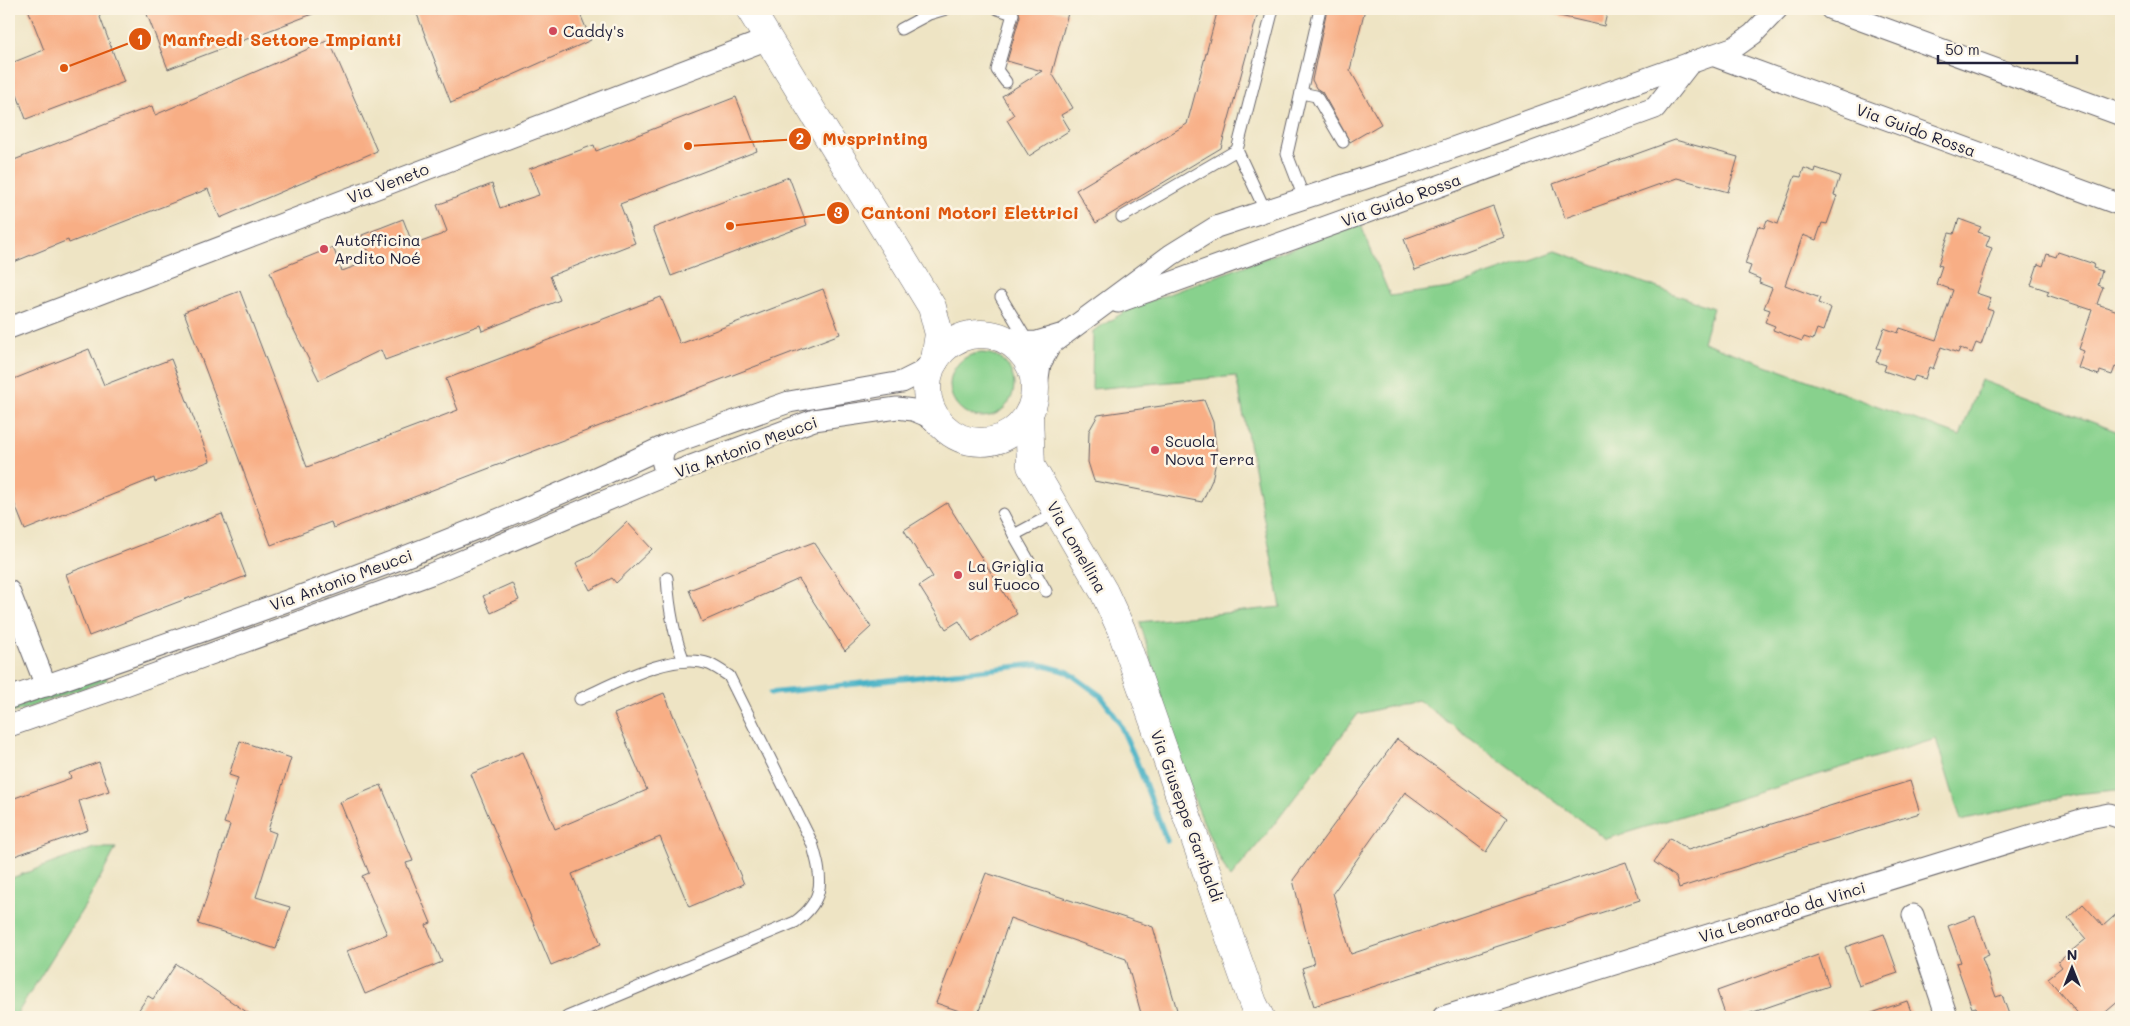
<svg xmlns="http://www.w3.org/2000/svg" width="2130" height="1026" viewBox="0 0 2130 1026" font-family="Mali,sans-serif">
	<rect width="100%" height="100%" fill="#fcf5e5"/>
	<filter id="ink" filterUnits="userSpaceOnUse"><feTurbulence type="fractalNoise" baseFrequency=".02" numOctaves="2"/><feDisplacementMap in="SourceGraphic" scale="10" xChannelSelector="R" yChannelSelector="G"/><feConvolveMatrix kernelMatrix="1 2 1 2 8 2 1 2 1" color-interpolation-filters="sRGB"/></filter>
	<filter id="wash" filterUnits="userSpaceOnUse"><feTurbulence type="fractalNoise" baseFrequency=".0096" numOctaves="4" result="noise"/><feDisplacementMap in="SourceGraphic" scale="20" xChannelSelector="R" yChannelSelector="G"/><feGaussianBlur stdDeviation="1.12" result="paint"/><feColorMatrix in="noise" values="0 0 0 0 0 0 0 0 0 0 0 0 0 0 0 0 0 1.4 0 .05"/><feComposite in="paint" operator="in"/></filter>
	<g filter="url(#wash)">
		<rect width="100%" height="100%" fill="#eee4c4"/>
		<!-- green -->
		<g fill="#88d18d" stroke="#557a64">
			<path d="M1360 223 1390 296 1450 288 1556 251 1713 308 1703 342 1960 436 1981 380 2121 433V793L2116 790 2074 794 1961 820 1936 739 1606 839 1418 700 1358 714 1269 831 1230 878C1187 799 1165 708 1140 622L1281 607 1236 376 1092 389 1093 331 1131 308Z"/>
			<circle cx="982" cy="385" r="32"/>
			<polygon points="106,675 107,680 9,714 9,709"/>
			<polygon points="94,848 116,848 89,899 15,1017 9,1017 9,879"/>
		</g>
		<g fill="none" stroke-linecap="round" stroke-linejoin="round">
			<!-- stream -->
			<polyline stroke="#48b2c6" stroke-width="5.5" points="771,693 1038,664 1068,672 1101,696 1119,722 1136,760 1167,841"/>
		</g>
		<g id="blocks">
			<!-- building -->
			<g fill="#f8ae85">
				<polygon points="28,9 97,9 124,82 26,119 9,73 9,64 44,50"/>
				<polygon points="145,9 323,9 323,10 168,69"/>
				<polygon points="415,9 578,9 591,40 451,103"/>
				<polygon points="1018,9 1050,9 1068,13 1052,73 1073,108 1061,115 1070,130 1029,156 1007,120 1014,115 1002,96 1042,71 1007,61 1020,16"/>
				<polygon points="1218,9 1259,9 1221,148 1096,223 1076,190 1187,124"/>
				<polygon points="1327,9 1365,9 1350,70 1381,124 1350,142 1322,92 1316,88 1312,80"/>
				<polygon points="1556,9 1608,9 1604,26 1555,15"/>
				<polygon points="329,40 377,151 220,218 208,189 69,243 68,240 9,264 9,162 152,106 155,115"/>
				<polygon points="736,97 757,151 620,204 635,243 550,276 560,300 482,331 480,325 385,360 381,350 319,380 287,316 270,272 333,247 342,271 372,260 362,235 403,219 413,245 443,234 447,231 437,205 492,184 500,208 539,195 529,169 594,145 596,151"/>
				<polygon points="1675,140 1738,157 1728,192 1677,178 1565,218 1553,184"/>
				<polygon points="1804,168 1815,172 1816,168 1840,176 1834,195 1837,196 1827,224 1822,223 1816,240 1803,235 1785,285 1820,298 1818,303 1831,308 1823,331 1817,329 1813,340 1804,337 1802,341 1773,330 1775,326 1765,322 1770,310 1764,308 1772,288 1759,283 1760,279 1748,274 1751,266 1745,264 1758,226 1764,228 1767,220 1778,224 1795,176 1801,177"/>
				<polygon points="789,177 807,225 671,276 653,228"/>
				<polygon points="1493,206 1504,237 1415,270 1404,239"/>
				<polygon points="1959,219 1981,227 1978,232 1990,236 1986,246 1992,248 1976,293 1991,298 1987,309 1993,311 1981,345 1976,343 1972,353 1960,348 1958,353 1941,347 1933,369 1929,367 1925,379 1915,376 1913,381 1884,371 1886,365 1876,362 1881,349 1877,348 1884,328 1898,333 1900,328 1936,340 1953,290 1936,284 1942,266 1938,265 1949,233 1954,234"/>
				<polygon points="2058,252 2094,264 2093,268 2102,271 2098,285 2103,287 2097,304 2121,312 2121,369 2115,367 2112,375 2100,371 2099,375 2078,368 2084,351 2079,349 2092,310 2047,295 2049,291 2031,285 2038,264 2043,266 2047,254 2056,257"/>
				<polygon points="823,289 840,334 333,528 331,522 271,545 184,312 240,291 307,467 458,410 446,379 661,297 680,344"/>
				<polygon points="89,349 104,385 171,359 210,461 155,482 154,478 25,530 9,490 9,381"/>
				<polygon points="1204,400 1213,422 1217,457 1212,480 1202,502 1094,481 1088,462 1089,431 1098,415"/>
				<polygon points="947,503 1017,614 972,642 959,621 946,629 919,586 933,577 904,530"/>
				<polygon points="222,514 246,576 89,636 66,574"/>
				<polygon points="627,522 652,549 616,583 612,578 590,590 576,563 591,556"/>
				<polygon points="814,542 871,627 845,651 799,579 702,622 689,590"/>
				<polygon points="512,583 519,600 491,613 483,596"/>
				<polygon points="664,693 744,884 689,907 660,837 572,874 601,944 551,965 471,774 523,752 555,829 647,790 614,714"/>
				<polygon points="1397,739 1507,818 1486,852 1405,792 1333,893 1351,954 1626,862 1640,900 1314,1006 1302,968 1314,964 1293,880"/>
				<polygon points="240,741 291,758 268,830 276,833 256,897 290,907 276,949 198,924 230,825 224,823 238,778 229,775"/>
				<polygon points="99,762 109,791 79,801 88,830 9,858 9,800 71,778 69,773"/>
				<polygon points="1910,781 1920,813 1784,854 1679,888 1676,877 1654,862 1670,838 1688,850"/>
				<polygon points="381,785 413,861 406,863 431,923 426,925 442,962 365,994 347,951 387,934 362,876 369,873 340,802"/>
				<polygon points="986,873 1153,927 1179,1017 1142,1017 1126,959 1010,918 977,1017 936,1003"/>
				<polygon points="2083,904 2103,926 2121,910 2121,999 2100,1017 2081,1017 2048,978 2062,967 2058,962 2086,939 2068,918"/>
				<polygon points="1975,916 1989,955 1982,958 1996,997 2002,995 2010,1017 1980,1017 1976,1007 1972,1008 1956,963 1961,962 1948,926"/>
				<polygon points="1884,934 1898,973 1859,986 1845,947"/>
				<polygon points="1818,955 1829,986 1739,1017 1726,1017 1717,991"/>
				<polygon points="176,964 254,1017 134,1017 148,996 153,999"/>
				<polygon points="1907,1001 1913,1017 1866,1017 1866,1015"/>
			</g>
		</g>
	</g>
	<g filter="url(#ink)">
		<use href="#blocks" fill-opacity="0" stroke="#69666b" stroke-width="1"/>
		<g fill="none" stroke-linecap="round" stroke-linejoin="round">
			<!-- service casing -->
			<g stroke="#69666b" stroke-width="13">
				<g id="service">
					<polyline points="998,9 1013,14 997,70 1006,82"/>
					<polyline points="901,29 929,14 946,9"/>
					<polyline points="1301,93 1316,96 1343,142"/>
					<polyline points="1237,150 1273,9"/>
					<polyline points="1304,198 1287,154 1320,9"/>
					<polyline points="1122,217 1237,150 1265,210"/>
					<polyline points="1001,297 1028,342"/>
					<polyline points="1003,514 1014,535"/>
					<path d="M667 578C669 607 673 634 684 661"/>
					<polyline points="1046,591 1014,535 1057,512"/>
					<path d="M567 1017 795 922C827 899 822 877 812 843L729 676C723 672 716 667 709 664 672 651 614 684 580 699"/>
				</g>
			</g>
			<!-- minor casing -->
			<g stroke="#69666b" stroke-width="23">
				<g id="minor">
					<polyline points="1831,9 2121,115"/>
					<polyline points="1712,55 2121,205"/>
					<polyline points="1118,302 1655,108 1690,63"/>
					<polyline points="9,328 768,39"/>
					<polyline points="1012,343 1037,342 1060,335"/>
					<path d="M935 360 920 373 902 382 789 402 667 445C659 456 662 463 667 475L814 420 897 408 913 410 925 415 939 424"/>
					<polyline points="1037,385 1040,364 1051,344 1171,255 1216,227 1411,163 1735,47 1753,34 1777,9"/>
					<polyline points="9,591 46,686"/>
					<path d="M9 698C231 622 455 546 667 445"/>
					<polyline points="9,726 117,688 431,574 667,475"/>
					<polyline points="1913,915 1947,1017"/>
					<polyline points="1443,1017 2084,819 2109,814 2121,818"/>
				</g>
			</g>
			<!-- secondary casing -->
			<g stroke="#69666b" stroke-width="29">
				<g id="secondary">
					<polyline points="750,9 932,307 939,334 935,360"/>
					<circle cx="981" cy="388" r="54"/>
					<polyline points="1029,416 1031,466 1104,592 1121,629 1253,1003 1260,1017"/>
				</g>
			</g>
			<!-- service -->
			<use href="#service" stroke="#fff" stroke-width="11"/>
			<!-- minor -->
			<use href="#minor" stroke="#fff" stroke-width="21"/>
			<!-- secondary -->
			<use href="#secondary" stroke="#fff" stroke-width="28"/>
		</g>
	</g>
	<!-- markers -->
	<g fill="#d1495b" stroke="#fcf5e5" stroke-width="2">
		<circle cx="553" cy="31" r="5"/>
		<circle cx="324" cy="249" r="5"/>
		<circle cx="1155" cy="450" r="5"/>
		<circle cx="958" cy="575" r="5"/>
	</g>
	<g text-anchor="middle" stroke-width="5" stroke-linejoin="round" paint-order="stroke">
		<!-- poi labels -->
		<g font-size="16" fill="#22223b" stroke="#fcf5e5" text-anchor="start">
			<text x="563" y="37">Caddy's</text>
			<text x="334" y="246">Autofficina<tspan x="334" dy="18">Ardito Noé</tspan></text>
			<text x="1165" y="447">Scuola<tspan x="1165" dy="18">Nova Terra</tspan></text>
			<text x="968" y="572">La Griglia<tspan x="968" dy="18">sul Fuoco</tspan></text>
		</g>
		<!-- street labels -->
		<g font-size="16" fill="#22223b" stroke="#fcf5e5">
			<text transform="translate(1916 130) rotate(20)" y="6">Via Guido Rossa</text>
			<text transform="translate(388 183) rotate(-21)" y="6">Via Veneto</text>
			<text transform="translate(1401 200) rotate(-20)" y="6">Via Guido Rossa</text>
			<text transform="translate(746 447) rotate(-20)" y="6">Via Antonio Meucci</text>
			<text transform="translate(1077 547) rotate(60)" y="6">Via Lomellina</text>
			<text transform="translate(341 580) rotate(-20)" y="6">Via Antonio Meucci</text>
			<text transform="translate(1187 816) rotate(70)" y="6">Via Giuseppe Garibaldi</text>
			<text transform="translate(1782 912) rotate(-17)" y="6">Via Leonardo da Vinci</text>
		</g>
	</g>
	<!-- callouts -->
	<path fill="none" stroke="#de560e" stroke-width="2" d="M64 68L140 39M688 146L800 139M730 226L838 213"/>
	<g fill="#de560e" stroke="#fcf5e5" stroke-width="2">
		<circle cx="64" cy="68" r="5"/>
		<circle cx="688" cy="146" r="5"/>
		<circle cx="730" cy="226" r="5"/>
		<circle cx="140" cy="39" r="12"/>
		<circle cx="800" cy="139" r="12"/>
		<circle cx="838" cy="213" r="12"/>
	</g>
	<g font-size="15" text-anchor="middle" font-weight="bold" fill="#fff">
		<text x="140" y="45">1</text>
		<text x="800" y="144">2</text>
		<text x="838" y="218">3</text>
	</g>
	<g font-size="18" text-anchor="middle" font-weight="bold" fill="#de560e" stroke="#fcf5e5" stroke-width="5" stroke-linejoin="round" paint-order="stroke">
		<text x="282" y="46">Manfredi Settore Impianti</text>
		<text x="875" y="145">Mvsprinting</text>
		<text x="970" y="219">Cantoni Motori Elettrici</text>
	</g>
	<!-- margin -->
	<rect width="2130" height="1026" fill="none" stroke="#fcf5e5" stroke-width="30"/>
	<!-- north arrow -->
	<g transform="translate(2072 968)" stroke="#fcf5e5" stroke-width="4" paint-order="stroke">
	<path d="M0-4L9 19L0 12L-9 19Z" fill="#22223b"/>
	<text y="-8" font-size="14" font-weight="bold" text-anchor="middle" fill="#22223b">N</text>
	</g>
	<!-- scale -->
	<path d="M1938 55v8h139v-8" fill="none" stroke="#22223b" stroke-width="2.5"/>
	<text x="1945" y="55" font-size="15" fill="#22223b" stroke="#fcf5e5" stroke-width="4" paint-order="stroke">50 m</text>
</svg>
